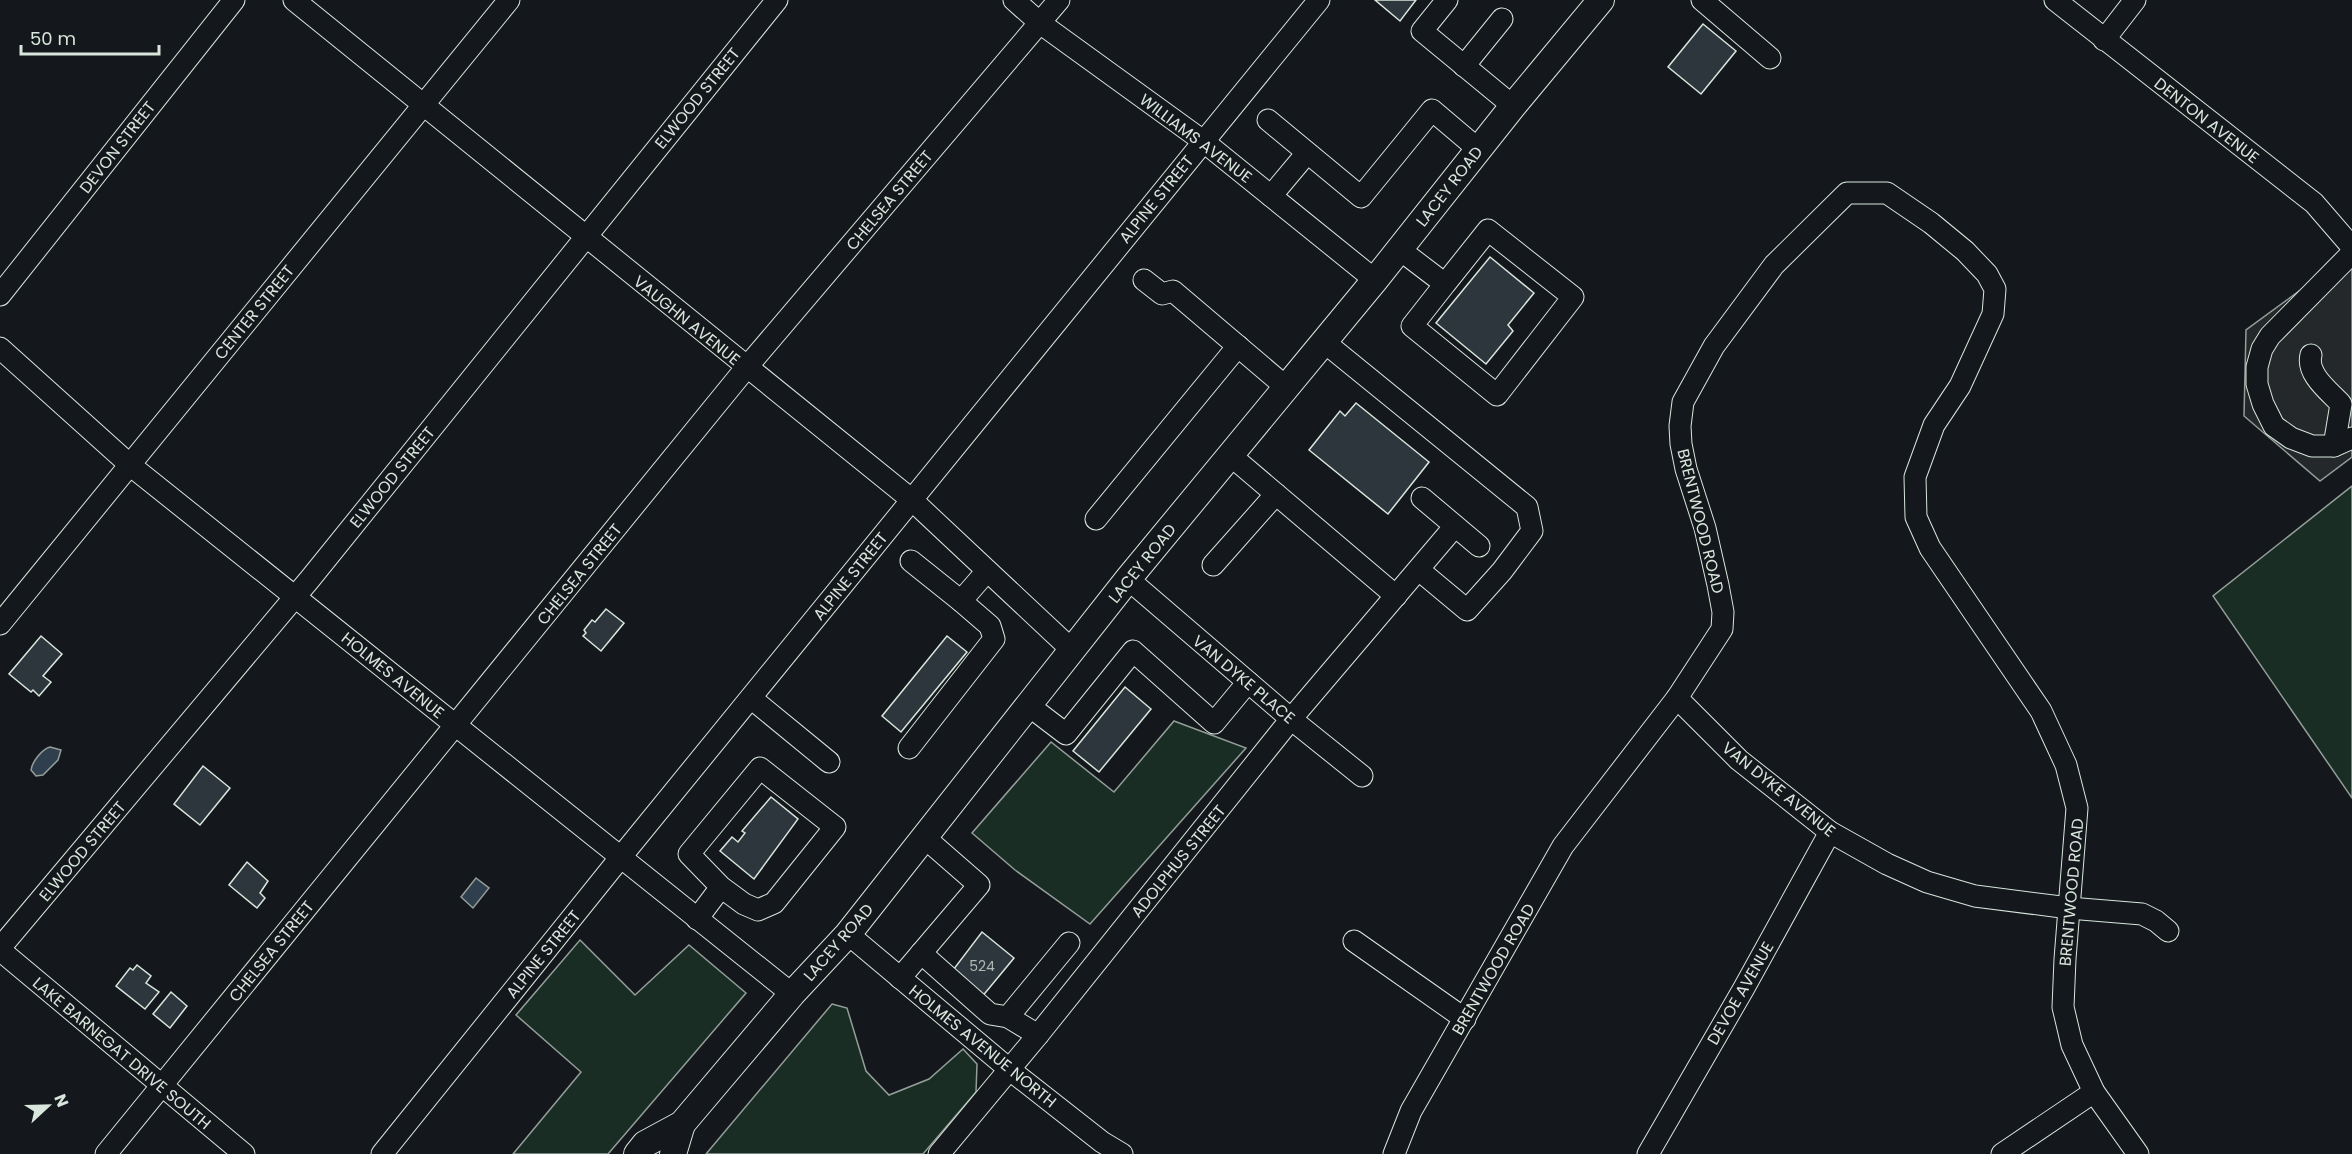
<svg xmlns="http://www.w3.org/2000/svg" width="2352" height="1154" viewBox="0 0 2352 1154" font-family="Poppins,sans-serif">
	<rect width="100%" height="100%" fill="#14181c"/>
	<!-- green -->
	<g fill="#1a2d24" stroke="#939e99" stroke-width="1.5">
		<polygon points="2352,486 2352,798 2213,596"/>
		<polygon points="1174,721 1246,748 1090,924 1015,870 972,833 1051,742 1114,792"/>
		<polygon points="580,940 635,995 689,945 746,993 608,1154 513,1154 581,1072 516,1015"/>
		<polygon points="832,1004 847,1008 866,1071 889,1095 929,1079 963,1049 977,1064 976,1092 923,1154 706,1154"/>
	</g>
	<!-- parking -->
	<polygon fill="#24282b" stroke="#939e99" stroke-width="1.5" points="2352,252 2352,457 2320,481 2244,416 2246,330"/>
	<!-- water -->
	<g fill="#2f3f4d" stroke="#939e99" stroke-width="1.5">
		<path d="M50 747 61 750 58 760 43 775 36 776 31 770C32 762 42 749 50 747Z"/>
		<polygon points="476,878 489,888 473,908 461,897"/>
	</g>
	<!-- building -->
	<g fill="#2c363c" stroke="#d8e6dc" stroke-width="1.5">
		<polygon points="1375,0 1416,0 1400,21"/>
		<polygon points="1703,24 1736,51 1701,94 1668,67"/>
		<polygon points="1490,257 1534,293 1508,325 1513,331 1486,364 1436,323"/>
		<polygon points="1356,403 1429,462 1388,514 1309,450 1340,411 1345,416"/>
		<polygon points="606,609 624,623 601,651 583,636 586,633 584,630 592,620 595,622"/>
		<polygon points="41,636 62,654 43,676 51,682 39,696 33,690 31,692 9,674"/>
		<polygon points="947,636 967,652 901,732 882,716"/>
		<polygon points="1125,687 1151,709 1099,772 1073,751"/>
		<polygon points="203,766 230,788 200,825 174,804"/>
		<polygon points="771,797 798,819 754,879 720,851 732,837 738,842 745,833 742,831"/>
		<polygon points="247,862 268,881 260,893 265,898 257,908 229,885"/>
		<polygon points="982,932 1014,958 981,998 950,974"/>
		<polygon points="137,965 151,976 146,983 159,992 145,1009 116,986 130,968 133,970"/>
		<polygon points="171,992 187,1006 170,1028 153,1014"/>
	</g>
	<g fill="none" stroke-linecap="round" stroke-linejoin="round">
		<!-- minor casing -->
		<g stroke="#d8e6dc" stroke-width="23">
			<g id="minor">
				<polyline points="294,0 912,500 1072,650"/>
				<polyline points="1014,0 1040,23 1203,141 1375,280"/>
				<polyline points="1447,0 1422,31 1513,106"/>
				<polyline points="1702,0 1770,58"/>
				<polyline points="2055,0 2314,203 2352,247"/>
				<polyline points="2104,40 2135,0"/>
				<polyline points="1464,66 1502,19"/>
				<polyline points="1268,120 1361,197 1432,110 1478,149"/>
				<polyline points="1271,196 1307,153"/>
				<polyline points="1399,249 1445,284 1412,326 1497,395 1573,297 1488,230 1445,284"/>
				<polyline points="2352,253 2270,336 2262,349 2257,367 2257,384 2263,404 2274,426 2291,438 2312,446 2334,446 2352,438"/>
				<polyline points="1144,280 1162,294 1173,291 1286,387"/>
				<polyline points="0,295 234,0"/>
				<polyline points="1323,341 1527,507 1532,531 1502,571 1467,610 1419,570"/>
				<polyline points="0,348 130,465 792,994"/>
				<path d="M2311 355C2306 374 2329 391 2341 404L2334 446"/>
				<polyline points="1230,455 1396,596"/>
				<polyline points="1422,498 1479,546"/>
				<polyline points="1096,519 1238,346"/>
				<polyline points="911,561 961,601 987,571"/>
				<polyline points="1213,565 1276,494"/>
				<polyline points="1128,579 1291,719 1362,776"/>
				<polyline points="0,624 509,0"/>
				<polyline points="751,698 829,762"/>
				<polyline points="1677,698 1739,760 1830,832 1887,864 1927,882 1975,896 2069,908 2142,914 2156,921 2168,931"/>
				<polyline points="1028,705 1066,734 1133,651 1214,723 1248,682"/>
				<polyline points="909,748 994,639 990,626 961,601"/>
				<polyline points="697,919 721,887 744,904 758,910 774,903 835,827 760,768 689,854 721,887"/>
				<polyline points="848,934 1009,1069 1102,1142 1122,1154"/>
				<polyline points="1354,941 1465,1019"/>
				<polyline points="0,948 310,579 777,0"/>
				<polyline points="0,950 244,1154"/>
				<polyline points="921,953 990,1014 1008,1017 1038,1035"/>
				<polyline points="900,978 979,885 924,837"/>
				<polyline points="1008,1017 1069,943"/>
				<polyline points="106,1154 746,368 1059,0"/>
				<polyline points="382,1154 620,858 1319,0"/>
				<polyline points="939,1154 1038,1035 1291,719 1455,526"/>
				<polyline points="1394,1154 1411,1111 1563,846 1677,698 1722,629 1723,612 1718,585 1705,528 1686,469 1681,444 1680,426 1683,402 1714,346 1774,265 1847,193 1887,193 1931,223 1965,251 1987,274 1995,289 1993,314 1960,386 1934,425 1915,477 1916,517 1930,548 2041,711 2066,765 2077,808 2065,959 2063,1007 2072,1045 2094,1092 2138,1154"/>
				<polyline points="1648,1154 1744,988 1830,832"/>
				<polyline points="2002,1154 2094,1092"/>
			</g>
		</g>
		<!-- major casing -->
		<g stroke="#d8e6dc" stroke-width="28">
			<g id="major">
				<polyline points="637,1154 645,1144 682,1124 792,994 848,934 1128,579 1375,280 1513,106 1601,0"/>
				<polyline points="673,1154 682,1124"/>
			</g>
		</g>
		<!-- minor -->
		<use href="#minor" stroke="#14181c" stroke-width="21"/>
		<!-- major -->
		<use href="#major" stroke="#14181c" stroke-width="26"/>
	</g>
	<g text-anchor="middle" stroke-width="4.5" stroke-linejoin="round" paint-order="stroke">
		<!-- number labels -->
		<g font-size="14" fill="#adbab4">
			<text x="982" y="971">524</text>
		</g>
		<!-- street labels -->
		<g font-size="16" fill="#d8e6dc" stroke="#14181c">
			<text transform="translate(697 98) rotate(-51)" y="6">ELWOOD STREET</text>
			<text transform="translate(2207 120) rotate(38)" y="6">DENTON AVENUE</text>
			<text transform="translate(1196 138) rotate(37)" y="6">WILLIAMS AVENUE</text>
			<text transform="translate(117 147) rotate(-52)" y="6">DEVON STREET</text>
			<text transform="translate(1449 186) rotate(-52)" y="6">LACEY ROAD</text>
			<text transform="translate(1156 199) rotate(-51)" y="6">ALPINE STREET</text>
			<text transform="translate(889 200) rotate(-50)" y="6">CHELSEA STREET</text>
			<text transform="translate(254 312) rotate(-51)" y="6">CENTER STREET</text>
			<text transform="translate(687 320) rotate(39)" y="6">VAUGHN AVENUE</text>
			<text transform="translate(392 477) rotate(-51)" y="6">ELWOOD STREET</text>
			<text transform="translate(1701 521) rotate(76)" y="6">BRENTWOOD ROAD</text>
			<text transform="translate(1142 563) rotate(-51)" y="6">LACEY ROAD</text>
			<text transform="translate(579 574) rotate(-51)" y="6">CHELSEA STREET</text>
			<text transform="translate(850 576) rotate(-51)" y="6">ALPINE STREET</text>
			<text transform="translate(393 675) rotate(39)" y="6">HOLMES AVENUE</text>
			<text transform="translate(1244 679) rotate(40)" y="6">VAN DYKE PLACE</text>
			<text transform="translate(1779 789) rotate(39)" y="6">VAN DYKE AVENUE</text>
			<text transform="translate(82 851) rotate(-50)" y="6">ELWOOD STREET</text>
			<text transform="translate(1178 861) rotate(-51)" y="6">ADOLPHUS STREET</text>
			<text transform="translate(2071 892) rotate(-85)" y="6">BRENTWOOD ROAD</text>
			<text transform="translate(838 942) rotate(-49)" y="6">LACEY ROAD</text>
			<text transform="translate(271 951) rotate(-51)" y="6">CHELSEA STREET</text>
			<text transform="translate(543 954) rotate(-51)" y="6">ALPINE STREET</text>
			<text transform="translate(1493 969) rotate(-60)" y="6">BRENTWOOD ROAD</text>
			<text transform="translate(1740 993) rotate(-60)" y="6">DEVOE AVENUE</text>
			<text transform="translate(983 1046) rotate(39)" y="6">HOLMES AVENUE NORTH</text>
			<text transform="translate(122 1053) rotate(40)" y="6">LAKE BARNEGAT DRIVE SOUTH</text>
		</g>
	</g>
	<!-- north arrow -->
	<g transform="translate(48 1106) rotate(68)" stroke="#14181c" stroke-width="4.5" paint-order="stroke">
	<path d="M0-4.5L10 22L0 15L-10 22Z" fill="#d8e6dc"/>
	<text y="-9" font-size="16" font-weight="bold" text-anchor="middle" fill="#d8e6dc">N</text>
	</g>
	<!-- scale -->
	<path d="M21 45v9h138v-9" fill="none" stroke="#d8e6dc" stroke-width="3"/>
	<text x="30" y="45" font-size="18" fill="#d8e6dc" stroke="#14181c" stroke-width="4.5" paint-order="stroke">50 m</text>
</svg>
